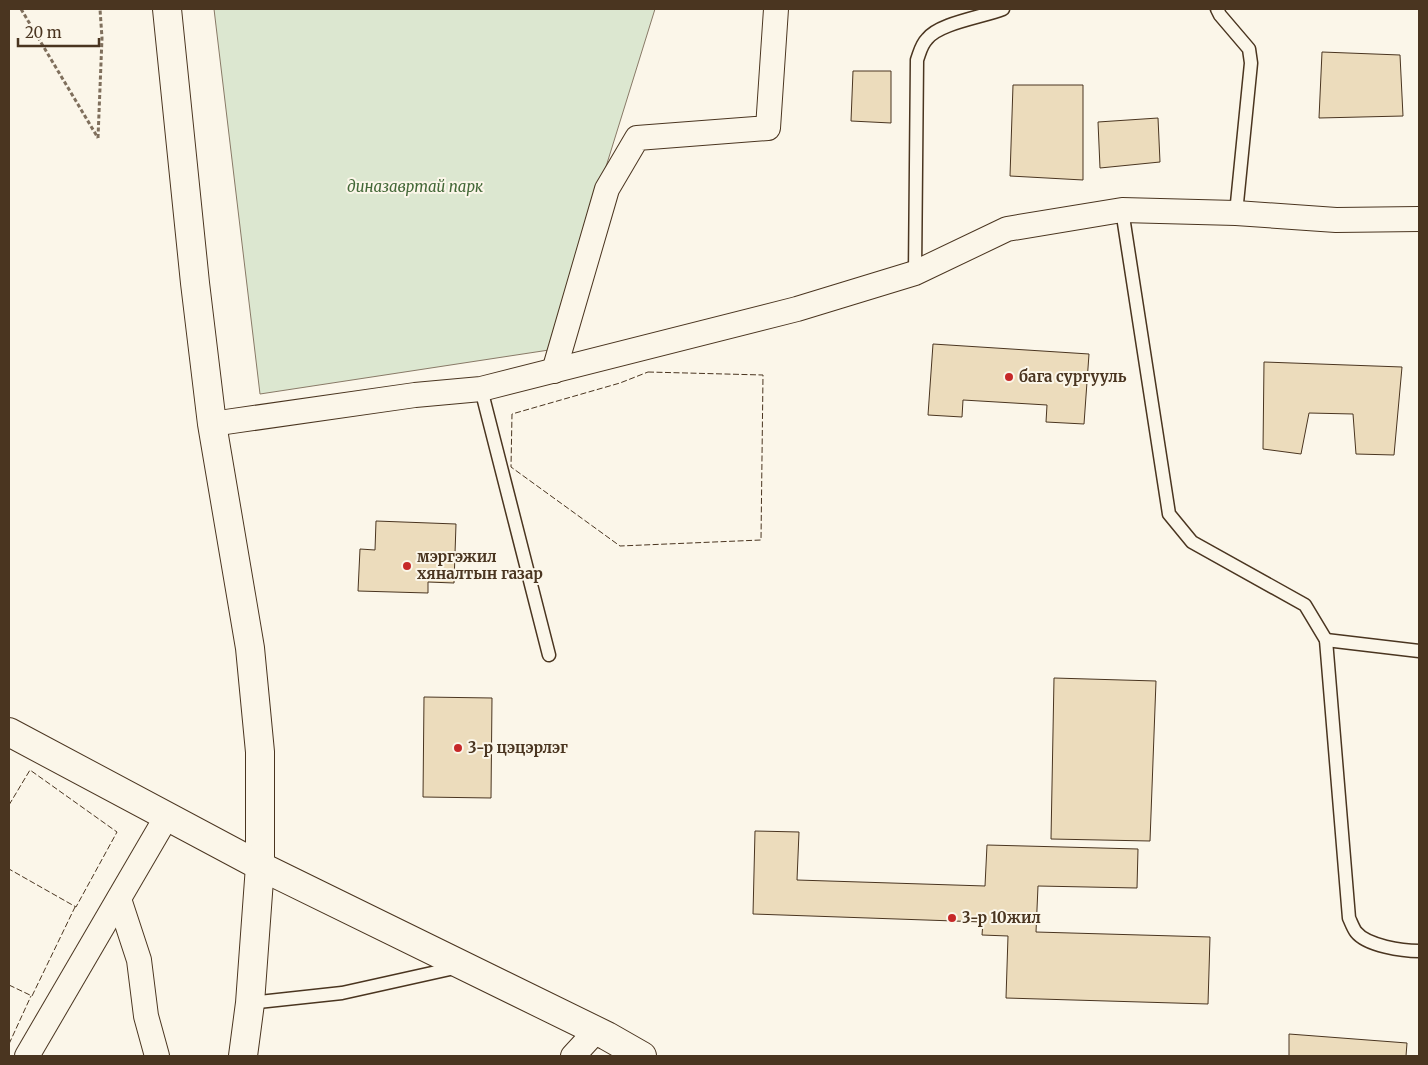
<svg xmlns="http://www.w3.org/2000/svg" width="1428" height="1065" viewBox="0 0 1428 1065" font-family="Merriweather,serif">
	<rect width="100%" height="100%" fill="#fbf6e9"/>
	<!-- green -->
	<polygon fill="#dce7d0" stroke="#887966" points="214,9 655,9 549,350 260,394"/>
	<!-- building -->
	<g fill="#ecdcbc" stroke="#4a3520">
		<polygon points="1322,52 1400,55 1403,116 1319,118"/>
		<polygon points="853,71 891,71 891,123 851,121"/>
		<polygon points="1013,85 1083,85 1083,180 1010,176"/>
		<polygon points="1158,118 1160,162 1100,168 1098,122"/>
		<polygon points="933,344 1089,354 1084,424 1046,422 1047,405 963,400 962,417 928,415"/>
		<polygon points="1264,362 1402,367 1394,455 1356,454 1353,414 1309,413 1301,454 1263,449"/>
		<polygon points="376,521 456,524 454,583 428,582 428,593 358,591 360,549 375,550"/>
		<polygon points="1054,678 1156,681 1150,841 1051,839"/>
		<polygon points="424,697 492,698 491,798 423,797"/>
		<polygon points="755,831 799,832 797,880 985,886 987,845 1138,849 1137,888 1038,886 1036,932 1210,937 1208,1004 1006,998 1008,936 982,935 983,922 753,914"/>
		<polygon points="1289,1034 1407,1043 1406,1056 1289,1056"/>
	</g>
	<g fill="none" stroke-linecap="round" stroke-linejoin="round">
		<!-- lane casing -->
		<g stroke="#4a3520" stroke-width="15">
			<g id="lane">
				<polyline points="1217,9 1220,15 1249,49 1251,63 1236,213"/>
				<path d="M1122 210 1169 514 1192 542 1305 605 1326 640 1349 918C1351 922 1353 928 1356 932 1367 946 1403 951 1419 951"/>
				<path d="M915 273 917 60C920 52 921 45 927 39 939 23 983 17 1003 9"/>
				<polyline points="481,389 549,655"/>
				<polyline points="1326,640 1419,651"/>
				<polyline points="250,1003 342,993 459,967"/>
			</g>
		</g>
		<!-- street casing -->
		<g stroke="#4a3520" stroke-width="26">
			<g id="street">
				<polyline points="554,371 607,189 637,138 768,128 776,9"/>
				<polyline points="212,424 415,395 481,389 797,309 915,273 1007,229 1122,210 1236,213 1336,220 1419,219"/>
				<polyline points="119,899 139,960 146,1016 157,1056"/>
				<polyline points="27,1056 167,816"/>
				<polyline points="573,1056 596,1031"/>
			</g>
		</g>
		<!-- secondary casing -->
		<g stroke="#4a3520" stroke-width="30">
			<g id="secondary">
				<polyline points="167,9 195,283 212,424 250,648 260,752 260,866 607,1036 642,1056"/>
				<polyline points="9,732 260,866 250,1003 243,1056"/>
			</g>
		</g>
		<!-- path -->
		<g stroke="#7f6f5c" stroke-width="3" stroke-dasharray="4 2.5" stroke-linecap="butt">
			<polyline points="21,9 98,138"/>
			<polyline points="98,138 102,38 100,9"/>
		</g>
		<!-- lane -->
		<use href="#lane" stroke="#fbf6e9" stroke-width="12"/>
		<!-- street -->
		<use href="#street" stroke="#fbf6e9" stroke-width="24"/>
		<!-- secondary -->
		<use href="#secondary" stroke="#fbf6e9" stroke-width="28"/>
		<!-- fence -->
		<g stroke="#4a3520" stroke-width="1" stroke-dasharray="6 2.5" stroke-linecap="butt">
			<polygon points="648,372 763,375 761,540 620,546 511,467 512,414 620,383"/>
			<polyline points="9,805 30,770 117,832 76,907 9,869"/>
			<polyline points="9,985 32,996 75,907"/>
			<polyline points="9,1044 31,996"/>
		</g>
	</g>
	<!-- markers -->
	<g fill="#c62828" stroke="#fbf6e9" stroke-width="2">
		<circle cx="1009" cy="377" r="5"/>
		<circle cx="407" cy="566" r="5"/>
		<circle cx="458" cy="748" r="5"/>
		<circle cx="952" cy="918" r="5"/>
	</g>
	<g text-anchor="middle" stroke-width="4" stroke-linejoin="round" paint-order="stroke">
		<!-- park labels -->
		<g font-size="15" font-style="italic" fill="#436837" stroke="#fbf6e9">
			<text x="415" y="192">диназавртай парк</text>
		</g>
		<!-- poi labels -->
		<g font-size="15" font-weight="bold" fill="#4a3520" stroke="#fbf6e9" text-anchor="start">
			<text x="1019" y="382">бага сургууль</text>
			<text x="417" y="562">мэргэжил<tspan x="417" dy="17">хяналтын газар</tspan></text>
			<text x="468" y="753">3-р цэцэрлэг</text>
			<text x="962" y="923">3-р 10жил</text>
		</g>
	</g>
	<!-- border -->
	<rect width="1428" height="1065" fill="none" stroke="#4a3520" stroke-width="20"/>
	<!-- scale -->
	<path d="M18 38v8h81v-8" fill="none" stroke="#4a3520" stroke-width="2.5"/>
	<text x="25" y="38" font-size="15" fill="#4a3520" stroke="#fbf6e9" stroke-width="4" paint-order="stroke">20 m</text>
</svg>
